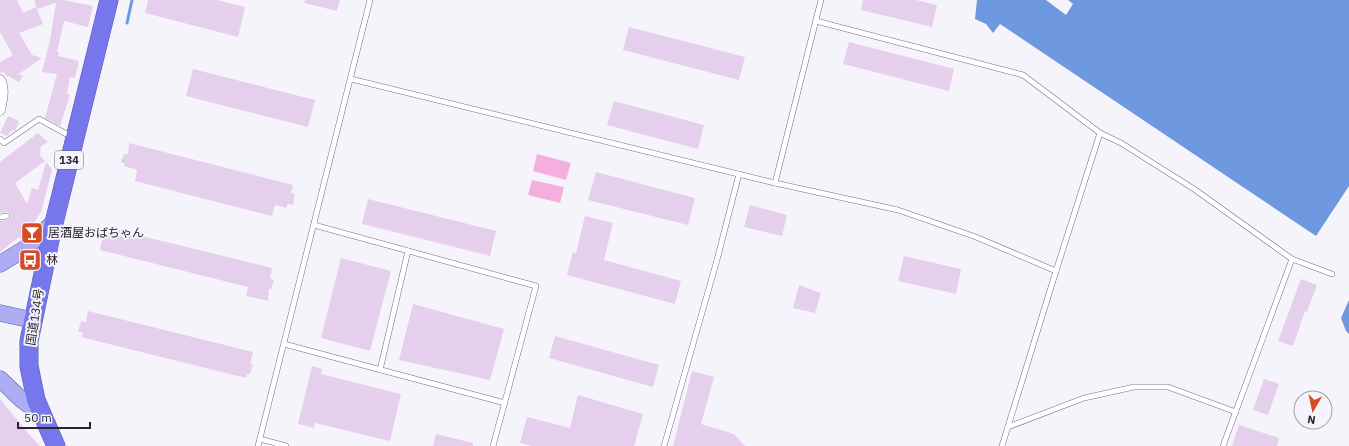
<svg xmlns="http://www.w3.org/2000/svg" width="1349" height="446" viewBox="0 0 1349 446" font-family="'IBM Plex Sans','Noto Sans JP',sans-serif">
	<rect width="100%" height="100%" fill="#f6f4fb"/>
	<!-- green -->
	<g fill="#f4afe0">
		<polygon points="537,154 571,163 566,180 533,171"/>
		<polygon points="532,180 564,187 560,203 528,195"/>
	</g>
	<!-- water -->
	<g fill="#6e98df">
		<polygon points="977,0 1046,0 1066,15 1073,4 1068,0 1349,0 1349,186 1316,236 1000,24 993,33 986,24 975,19"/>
		<polygon points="1349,300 1349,334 1346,331 1341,318"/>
	</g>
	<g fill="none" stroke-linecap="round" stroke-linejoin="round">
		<!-- stream -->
		<polyline stroke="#6e98df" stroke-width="3" points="127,23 132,0"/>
	</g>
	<!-- building -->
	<g fill="#e6ceed">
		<polygon points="0,0 17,0 23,13 36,7 43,24 19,33 32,55 42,58 19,74 23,76 19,82 6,75 4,72 0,73 0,62 13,55 0,32"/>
		<polygon points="34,0 63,0 93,6 88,27 64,21 57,52 59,52 58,56 79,61 75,78 70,77 67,94 70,95 60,126 45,118 57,74 42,72 50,40 56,3 37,9"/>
		<polygon points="148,0 217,0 245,7 238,37 145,13"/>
		<polygon points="305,0 340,0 337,11 304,3"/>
		<polygon points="863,0 916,0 937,5 932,27 861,10"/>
		<polygon points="629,27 745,57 739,80 623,50"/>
		<polygon points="849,42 954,69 949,91 843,64"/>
		<polygon points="193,69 315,100 308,127 186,96"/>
		<polygon points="614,101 704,125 698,149 607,125"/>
		<polygon points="8,116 19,121 15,131 12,130 7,136 0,133"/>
		<polygon points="38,133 48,142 41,146 40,155 45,161 15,183 27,204 32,188 38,190 46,162 52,169 41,213 40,213 28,233 21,238 19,237 0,252 0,221 9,219 11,216 8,212 0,213 0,162"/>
		<polygon points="129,143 293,185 291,193 295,194 293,205 288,204 286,208 275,205 272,216 135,181 137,170 124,166 125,164 121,162 124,154 128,154"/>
		<polygon points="596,172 695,198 688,225 588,200"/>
		<polygon points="368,199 496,231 490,256 362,224"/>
		<polygon points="750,205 787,215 782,236 744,227"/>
		<polygon points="585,216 613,223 604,260 681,281 675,304 567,275 573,252 576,253"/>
		<polygon points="109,228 272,268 270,278 274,280 271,289 269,289 268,301 246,296 248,287 100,250 103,236 107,237"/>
		<polygon points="904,256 961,269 956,294 898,281"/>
		<polygon points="341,258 391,271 370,351 321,338"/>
		<polygon points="1301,279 1317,285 1307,312 1305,311 1293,346 1278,341"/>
		<polygon points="799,285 821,293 815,313 793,308"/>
		<polygon points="413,304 504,329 490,380 399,360"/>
		<polygon points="88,311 253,352 250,364 253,365 250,374 247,374 246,378 81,337 83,333 78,332 81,321 86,322"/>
		<polygon points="555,336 659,365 653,387 549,358"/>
		<polygon points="312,366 322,369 321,374 401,394 390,441 315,423 314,428 298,424"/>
		<polygon points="692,371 714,377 701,424 734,434 745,446 673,446"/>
		<polygon points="1264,379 1279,384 1268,415 1253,410"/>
		<polygon points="578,395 643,414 634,446 532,446 520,443 527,417 570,428"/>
		<polygon points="0,399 28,433 40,446 0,446"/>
		<polygon points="1239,425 1279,438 1277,446 1232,446"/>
		<polygon points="436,434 473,443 473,446 433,446"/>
	</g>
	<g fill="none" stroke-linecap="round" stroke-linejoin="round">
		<!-- lane casing -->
		<g stroke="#756b8a" stroke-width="6">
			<g id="lane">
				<polyline points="351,79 775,183 898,210 976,237 1056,271 1100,133 1023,75 816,21"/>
				<polyline points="1100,133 1121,143 1194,189 1292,259 1332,274"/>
				<polyline points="0,139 4,143 39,119 72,137"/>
				<polyline points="775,183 821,0"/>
				<polyline points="0,217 7,216"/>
				<polyline points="314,225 536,286 493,446"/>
				<polyline points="284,344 505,403"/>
				<polyline points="380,370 408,251"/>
				<polyline points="1008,427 1084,398 1134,387 1168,387 1236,412"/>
				<polyline points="260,439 286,446"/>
				<polyline points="258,446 370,0"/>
				<polyline points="664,446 717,260 739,174"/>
				<polyline points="1002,446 1056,271"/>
				<polyline points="1223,446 1292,259"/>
			</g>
		</g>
		<!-- street casing -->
		<g stroke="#756b8a" stroke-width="11">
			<path id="street" d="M0 80C5 90 2 100 0 110"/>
		</g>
		<!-- primary casing -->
		<g stroke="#5b5aab" stroke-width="17">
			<g id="primary">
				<polyline points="0,264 26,248 54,222"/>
				<polyline points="0,313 32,320"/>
				<polyline points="0,379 22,400 40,413"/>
			</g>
		</g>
		<!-- highway casing -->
		<g stroke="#5b5aab" stroke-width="19">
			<polyline id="highway" points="56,446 36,400 29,366 29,341 52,231 109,0"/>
		</g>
		<!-- lane -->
		<use href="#lane" stroke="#fff" stroke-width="5"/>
		<!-- street -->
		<use href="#street" stroke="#fff" stroke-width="10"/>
		<!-- primary -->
		<use href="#primary" stroke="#adadf4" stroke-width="16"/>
		<!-- highway -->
		<use href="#highway" stroke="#7677ed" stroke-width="18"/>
	</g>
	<!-- icons -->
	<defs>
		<g id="bar-square" transform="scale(1.15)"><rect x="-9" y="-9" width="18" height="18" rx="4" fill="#d54c26" stroke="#f6f4fb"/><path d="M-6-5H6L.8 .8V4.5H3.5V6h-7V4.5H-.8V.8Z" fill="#fff"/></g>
		<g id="bus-square" transform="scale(1.15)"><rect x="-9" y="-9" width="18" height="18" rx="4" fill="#d54c26" stroke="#f6f4fb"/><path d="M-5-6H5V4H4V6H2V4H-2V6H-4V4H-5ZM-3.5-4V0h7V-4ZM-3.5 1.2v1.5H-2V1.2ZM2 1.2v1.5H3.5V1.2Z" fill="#fff"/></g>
	</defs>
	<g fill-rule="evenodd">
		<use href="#bar-square" x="32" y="233"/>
		<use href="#bus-square" x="30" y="260"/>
	</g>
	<g text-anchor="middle" stroke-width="4" stroke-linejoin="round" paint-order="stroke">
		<!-- shield labels -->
		<rect fill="#f6f4fb" stroke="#66626e" stroke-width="1" x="55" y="151" width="28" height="18" rx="3"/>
		<g font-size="11" font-weight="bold" fill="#282431">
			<text x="69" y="164">134</text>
		</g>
		<!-- poi labels -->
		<g font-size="12" fill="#282431" stroke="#f6f4fb" text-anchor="start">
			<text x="48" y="237">居酒屋おばちゃん</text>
			<text x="46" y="264">林</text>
		</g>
		<!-- street labels -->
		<g font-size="12" fill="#282431" stroke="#f6f4fb">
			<text transform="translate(35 317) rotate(-81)" y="4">国道134号</text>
		</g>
	</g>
	<!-- north arrow -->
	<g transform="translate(1313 410) rotate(189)"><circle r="19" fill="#f6f4fb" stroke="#a4a1aa"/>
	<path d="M0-3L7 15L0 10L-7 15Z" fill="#d54c26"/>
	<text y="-6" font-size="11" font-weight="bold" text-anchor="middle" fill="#282431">N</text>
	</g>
	<!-- scale -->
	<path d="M18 422v6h72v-6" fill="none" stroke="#282431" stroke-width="2"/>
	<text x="24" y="422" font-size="12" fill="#282431" stroke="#f6f4fb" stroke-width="3" paint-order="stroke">50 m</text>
</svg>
